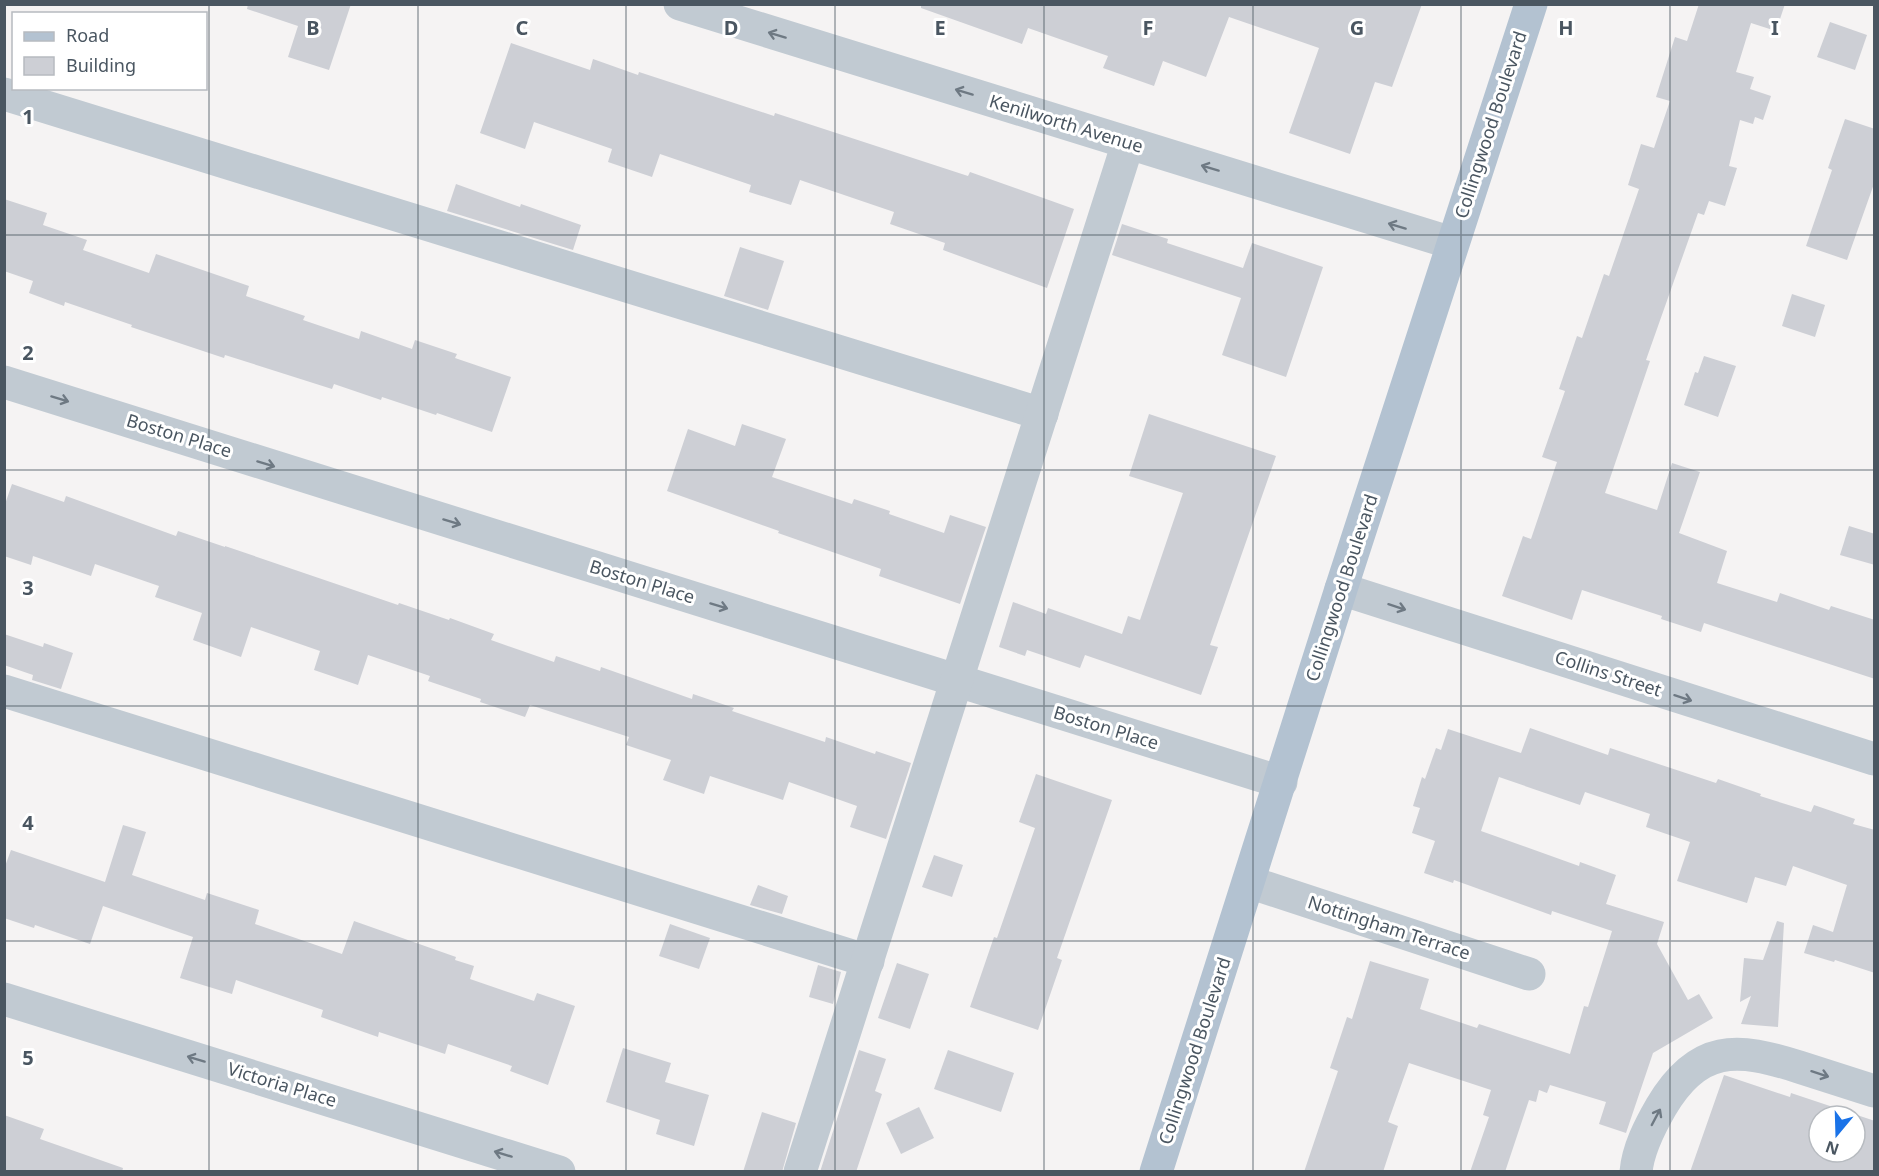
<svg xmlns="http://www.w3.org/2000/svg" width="1879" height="1176" viewBox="0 0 1879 1176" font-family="'Noto Sans',sans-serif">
	<rect width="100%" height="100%" fill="#f5f3f3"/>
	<!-- building -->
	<g fill="#cdcfd5" fill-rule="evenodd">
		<polygon points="248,4 351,4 329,70 288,57 298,26 247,9"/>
		<polygon points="921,4 1422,4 1392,87 1375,82 1350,154 1289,133 1319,48 1229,17 1206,77 1163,61 1154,86 1103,68 1108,56 1028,28 1022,44 921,8"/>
		<polygon points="1699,4 1785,4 1776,31 1751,23 1736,72 1754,77 1750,89 1771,96 1763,120 1755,117 1753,124 1740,120 1729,166 1737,168 1725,206 1709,201 1704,215 1698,213 1646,360 1650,361 1605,493 1657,510 1672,463 1700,472 1679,533 1727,551 1717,583 1777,602 1780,593 1829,610 1831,606 1875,620 1875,679 1704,623 1701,632 1661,619 1662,616 1582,590 1572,620 1502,596 1523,536 1531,539 1557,462 1542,457 1565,391 1559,389 1577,336 1582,338 1604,274 1609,276 1639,189 1628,185 1641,144 1654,148 1670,101 1656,97 1675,37 1687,41"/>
		<polygon points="1830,22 1867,35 1855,70 1817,57"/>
		<polygon points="511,43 590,70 593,59 638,75 639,72 774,116 775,113 968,176 970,172 1074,209 1047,288 943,250 945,243 890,224 894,212 800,180 791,205 749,192 751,185 660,154 652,177 608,162 612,149 534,122 525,149 480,133"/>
		<polygon points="1845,119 1875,129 1875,181 1847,260 1806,246 1832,170 1828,168"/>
		<polygon points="456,184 520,207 521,204 581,225 573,250 447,211"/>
		<polygon points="4,199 47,213 43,225 87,240 83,250 149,273 156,254 249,286 246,296 305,316 303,320 359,339 361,331 412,349 415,340 457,354 455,358 511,377 492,432 437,413 436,415 382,397 381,400 334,384 332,389 225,355 224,358 131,327 132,325 65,302 64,306 29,293 33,281 4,271"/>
		<polygon points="1122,224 1168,239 1167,243 1243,268 1252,243 1323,267 1286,377 1222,355 1241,298 1112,255"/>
		<polygon points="740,247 784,261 768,310 724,296"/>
		<polygon points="1792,294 1825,305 1815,337 1782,326"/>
		<polygon points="1704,356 1736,366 1718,417 1684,405 1695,372 1698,373"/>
		<polygon points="1149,414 1276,456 1210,645 1218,647 1201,695 1085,655 1080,668 1027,650 1025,656 999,647 1013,602 1046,614 1048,608 1122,634 1128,616 1140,620 1183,493 1129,476"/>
		<polygon points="742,424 786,439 772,477 852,504 854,499 890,511 889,514 944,533 950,515 986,527 960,604 879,576 881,569 778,533 779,531 667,491 688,429 735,446"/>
		<polygon points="12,484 64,502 66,496 176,536 178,531 225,547 225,546 398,605 399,603 449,620 450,618 494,634 491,640 554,662 556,656 600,671 601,667 692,699 693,694 734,708 732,711 825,742 826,737 875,754 876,751 911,763 886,839 850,827 857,806 789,782 783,800 710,776 704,794 663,780 671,760 626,745 629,737 530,705 525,717 480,702 481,699 428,681 430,676 368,655 358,685 314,670 320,651 251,627 241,657 193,640 202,613 155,597 159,586 95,564 91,576 33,556 31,565 4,556 4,507"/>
		<polygon points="1849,526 1875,534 1875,565 1840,555"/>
		<polygon points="4,634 43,647 44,643 73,653 61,689 32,680 33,675 4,665"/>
		<polygon points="1530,728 1608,755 1610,748 1716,783 1718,779 1761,794 1760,796 1811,812 1814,805 1855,819 1853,824 1875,830 1875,973 1835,960 1834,962 1804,953 1813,925 1833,932 1847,885 1793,866 1786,886 1755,877 1747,903 1677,881 1690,842 1646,827 1650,814 1585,792 1580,805 1499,777 1481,831 1579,866 1580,862 1616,875 1606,904 1664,922 1657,944 1688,1000 1699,994 1713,1018 1653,1053 1626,1133 1599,1124 1606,1102 1550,1085 1547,1093 1539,1090 1536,1102 1529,1100 1505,1172 1470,1172 1489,1117 1483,1115 1491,1090 1409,1063 1388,1122 1398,1126 1383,1172 1304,1172 1338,1071 1330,1068 1347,1017 1352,1019 1370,961 1429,979 1420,1009 1477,1028 1479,1024 1570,1054 1584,1006 1588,1007 1612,931 1552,911 1551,915 1454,880 1453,883 1424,873 1435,841 1412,833 1420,808 1413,806 1422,777 1425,779 1436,748 1441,750 1448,729 1521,753"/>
		<polygon points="1036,774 1112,800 1057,958 1062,960 1038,1030 970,1007 994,937 997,938 1035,828 1019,822"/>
		<polygon points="123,825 146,832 132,875 205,900 207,893 259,910 255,924 342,954 354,921 456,957 455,960 474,966 470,979 534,1001 537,993 575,1006 548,1085 510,1071 512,1066 448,1044 445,1054 379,1032 378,1037 321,1017 323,1010 236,980 232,994 180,978 193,937 103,906 90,944 35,925 34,928 4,918 4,869 11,850 105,882"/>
		<polygon points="934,855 963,865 952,897 922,887"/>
		<polygon points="758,885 788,896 782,914 750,905"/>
		<polygon points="1777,921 1784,923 1778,1027 1741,1024 1751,996 1740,1002 1744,958 1763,960"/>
		<polygon points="670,924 710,938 699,969 659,956"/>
		<polygon points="897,963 929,974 910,1029 878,1018"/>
		<polygon points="818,965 841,972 833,1004 809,997"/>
		<polygon points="623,1048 671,1063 665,1082 709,1095 694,1146 656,1134 660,1120 606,1102"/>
		<polygon points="859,1050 886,1059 875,1091 882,1094 856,1172 820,1172"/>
		<polygon points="948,1050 1014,1073 1001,1112 934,1089"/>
		<path d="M1724 1075 1790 1097 1791 1093 1875 1121V1172H1690ZM1819 1116H1855V1152H1819Z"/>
		<polygon points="919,1107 934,1138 901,1154 886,1123"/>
		<polygon points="762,1112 796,1123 782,1172 743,1172"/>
		<polygon points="4,1115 44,1129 40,1139 123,1168 122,1172 4,1172"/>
	</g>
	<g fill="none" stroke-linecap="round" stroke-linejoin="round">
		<!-- minor -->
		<g stroke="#c1cad2" stroke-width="33">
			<polyline points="680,4 1452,243"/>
			<polyline points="4,94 1042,414"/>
			<polyline points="4,382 1281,782"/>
			<polyline points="1341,589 1874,759"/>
			<polyline points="4,691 868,961"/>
			<polyline points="1249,882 1529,974"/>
			<polyline points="4,999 559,1172"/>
			<polyline points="800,1172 1128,143"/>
			<path d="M1636 1172C1638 1149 1650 1126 1661 1107 1698 1044 1737 1047 1799 1067 1824 1075 1849 1083 1874 1091"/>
		</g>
		<!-- major -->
		<polyline stroke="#b3c2d1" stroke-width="33" points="1156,1172 1341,589 1531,4"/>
	</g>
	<!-- one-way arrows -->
	<defs><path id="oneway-shaft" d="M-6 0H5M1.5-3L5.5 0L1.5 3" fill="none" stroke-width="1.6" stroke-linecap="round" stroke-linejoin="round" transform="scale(1.5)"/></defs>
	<g stroke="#6e7983">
		<use href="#oneway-shaft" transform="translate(777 35) rotate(-163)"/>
		<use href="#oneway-shaft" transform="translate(964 92) rotate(-163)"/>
		<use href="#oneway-shaft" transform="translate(1210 168) rotate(-163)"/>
		<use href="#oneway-shaft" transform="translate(1397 226) rotate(-163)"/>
		<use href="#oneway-shaft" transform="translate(60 399) rotate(17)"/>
		<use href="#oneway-shaft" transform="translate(266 464) rotate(17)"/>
		<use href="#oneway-shaft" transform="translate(452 522) rotate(17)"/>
		<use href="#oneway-shaft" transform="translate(719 606) rotate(17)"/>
		<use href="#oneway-shaft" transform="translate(1397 607) rotate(18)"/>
		<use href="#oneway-shaft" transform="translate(1683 698) rotate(18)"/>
		<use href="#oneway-shaft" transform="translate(196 1059) rotate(-163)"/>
		<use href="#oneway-shaft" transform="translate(1820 1074) rotate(18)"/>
		<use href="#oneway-shaft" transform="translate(1656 1117) rotate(-62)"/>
		<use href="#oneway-shaft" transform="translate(503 1154) rotate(-163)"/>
	</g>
	<!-- grid -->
	<path fill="none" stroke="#4a5661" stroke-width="1.5" stroke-opacity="0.55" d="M209 4V1172M418 4V1172M626 4V1172M835 4V1172M1044 4V1172M1253 4V1172M1461 4V1172M1670 4V1172M4 235H1874M4 470H1874M4 706H1874M4 941H1874"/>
	<g text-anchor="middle" stroke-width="6" stroke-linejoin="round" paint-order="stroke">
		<!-- street labels -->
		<g font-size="18" fill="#4a5661" stroke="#fff">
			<text transform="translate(1066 124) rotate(17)" y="6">Kenilworth Avenue</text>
			<text transform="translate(1491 125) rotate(-72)" y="6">Collingwood Boulevard</text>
			<text transform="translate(179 436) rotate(17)" y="6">Boston Place</text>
			<text transform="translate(642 582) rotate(17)" y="6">Boston Place</text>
			<text transform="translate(1342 588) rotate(-72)" y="6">Collingwood Boulevard</text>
			<text transform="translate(1608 674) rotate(18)" y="6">Collins Street</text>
			<text transform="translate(1106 728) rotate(17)" y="6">Boston Place</text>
			<text transform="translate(1389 928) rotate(18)" y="6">Nottingham Terrace</text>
			<text transform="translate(1195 1051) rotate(-72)" y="6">Collingwood Boulevard</text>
			<text transform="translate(282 1085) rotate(17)" y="6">Victoria Place</text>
		</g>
	</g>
	<g font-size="20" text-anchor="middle" font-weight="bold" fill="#4a5661" stroke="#fff" stroke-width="6" stroke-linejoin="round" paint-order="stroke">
		<text x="313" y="35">B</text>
		<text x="522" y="35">C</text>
		<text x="731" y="35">D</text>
		<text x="940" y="35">E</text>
		<text x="1148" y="35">F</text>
		<text x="1357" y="35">G</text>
		<text x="1566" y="35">H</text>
		<text x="1775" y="35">I</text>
		<text x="28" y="124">1</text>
		<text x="28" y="360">2</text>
		<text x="28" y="595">3</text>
		<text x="28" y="830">4</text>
		<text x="28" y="1065">5</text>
	</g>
	<!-- border -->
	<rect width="1879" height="1176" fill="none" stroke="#4a5661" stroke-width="12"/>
	<!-- legend -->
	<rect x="12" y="12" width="195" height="78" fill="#ffffff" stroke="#b7bbc0" stroke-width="1.5"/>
	<rect x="24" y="32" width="30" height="9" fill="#b3c2d1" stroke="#b7bbc0" stroke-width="1.5"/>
	<text x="66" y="42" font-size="18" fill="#4a5661">Road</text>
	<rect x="24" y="57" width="30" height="18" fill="#cdcfd5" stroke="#b7bbc0" stroke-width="1.5"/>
	<text x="66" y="72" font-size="18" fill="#4a5661">Building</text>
	<!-- north arrow -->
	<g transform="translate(1837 1134) rotate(199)"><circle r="28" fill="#ffffff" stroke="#b7bbc0" stroke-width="1.5"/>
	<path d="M0-4.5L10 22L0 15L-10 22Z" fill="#1a73e8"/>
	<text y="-9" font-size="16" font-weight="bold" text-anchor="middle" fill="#4a5661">N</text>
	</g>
</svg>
